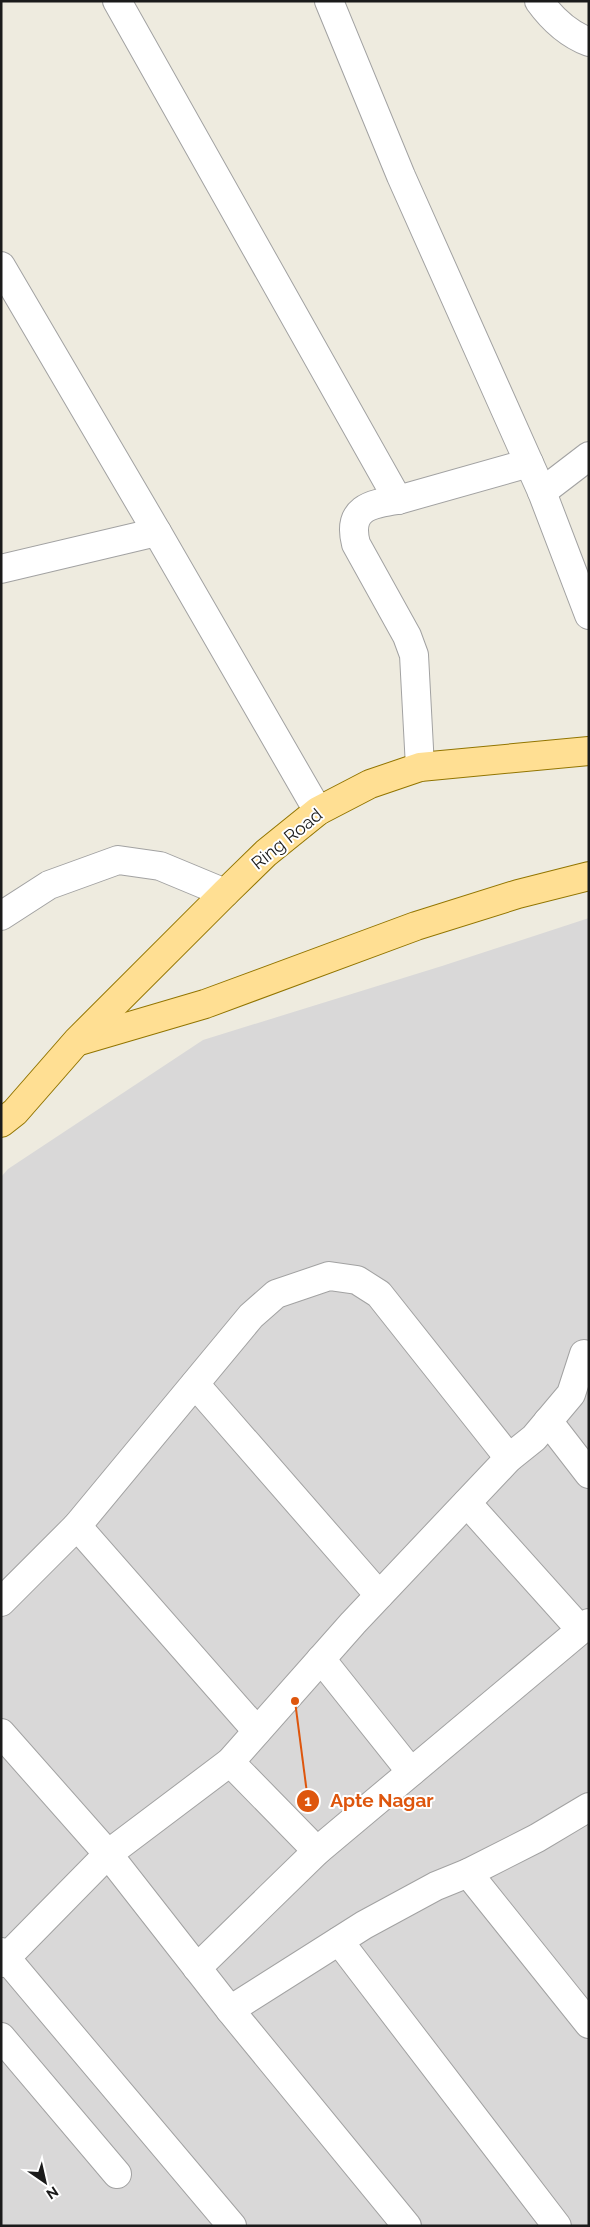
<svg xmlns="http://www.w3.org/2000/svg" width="590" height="2227" viewBox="0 0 590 2227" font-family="Raleway,sans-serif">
	<rect width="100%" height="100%" fill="#eeebdf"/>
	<!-- residential -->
	<polygon fill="#d9d8d8" points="589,918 589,2226 1,2226 1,1177 8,1169 203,1040 442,966"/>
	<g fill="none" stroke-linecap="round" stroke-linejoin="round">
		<!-- minor casing -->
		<g stroke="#a2a2a2" stroke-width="30">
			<g id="minor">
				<polyline points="117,1 398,500"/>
				<polyline points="329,1 401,176 542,492 589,615"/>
				<path d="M539 1C552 19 568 34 589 42"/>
				<polyline points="1,266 157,532"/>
				<polyline points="542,492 589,456"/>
				<polyline points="1,569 157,532 318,811"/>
				<path d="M420 767 414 655 407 636 356 544C347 509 369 504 398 500L529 463"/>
				<polyline points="1,916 49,885 118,860 160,866 225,893"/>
				<polyline points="195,1384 379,1595"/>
				<polyline points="548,1421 589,1474"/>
				<polyline points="467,1503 580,1629"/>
				<polyline points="77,1526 257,1731"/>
				<polyline points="1,1602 77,1526 251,1316 276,1294 329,1276 357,1280 379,1294 509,1458"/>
				<polyline points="321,1659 411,1772"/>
				<polyline points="1,1733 108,1854 230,2010 407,2226"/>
				<polyline points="230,1762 317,1851"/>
				<polyline points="468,1873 589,2024"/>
				<polyline points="339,1941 557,2226"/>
				<polyline points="1,1952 232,2226"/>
				<polyline points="1,1963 108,1854 230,1762 353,1623 509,1458 534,1438 571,1394 584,1354"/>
				<polyline points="197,1968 317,1851 589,1623"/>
				<polyline points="230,2010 364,1925 436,1886 468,1873 537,1838 589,1807"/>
				<polyline points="1,2037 117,2174"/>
			</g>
		</g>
		<!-- major casing -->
		<g stroke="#927500" stroke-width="30">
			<g id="major">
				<polyline points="79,1041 205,1004 416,926 518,894 589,876"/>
				<polyline points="1,1123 15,1112 77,1041 225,893 266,853 318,811 370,784 420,767 589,751"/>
			</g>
		</g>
		<!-- minor -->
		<use href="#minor" stroke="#fff" stroke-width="28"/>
		<!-- major -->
		<use href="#major" stroke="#ffdf93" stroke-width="28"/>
	</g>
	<g text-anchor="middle" stroke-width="4" stroke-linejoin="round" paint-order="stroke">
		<!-- street labels -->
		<g font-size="18" fill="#1b1b1b" stroke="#fff">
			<text transform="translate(287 839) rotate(-39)" y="6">Ring Road</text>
		</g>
	</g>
	<!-- callouts -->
	<path fill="none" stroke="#de560d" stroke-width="2" d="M295 1701L308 1801"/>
	<g fill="#de560d" stroke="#fff" stroke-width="2">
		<circle cx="295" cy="1701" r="5"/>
		<circle cx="308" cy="1801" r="12"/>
	</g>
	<g font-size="15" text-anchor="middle" font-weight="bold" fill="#fff">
		<text x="308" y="1806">1</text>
	</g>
	<g font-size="19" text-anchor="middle" font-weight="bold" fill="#de560d" stroke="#fff" stroke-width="4" stroke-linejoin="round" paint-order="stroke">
		<text x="382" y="1807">Apte Nagar</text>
	</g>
	<!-- border -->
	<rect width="590" height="2227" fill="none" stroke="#1b1b1b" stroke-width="5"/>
	<!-- north arrow -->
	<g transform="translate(45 2182) rotate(146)" stroke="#ffffff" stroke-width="4" paint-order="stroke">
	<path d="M0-4L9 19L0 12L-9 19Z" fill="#1b1b1b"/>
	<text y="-8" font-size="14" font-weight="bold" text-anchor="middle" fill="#1b1b1b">N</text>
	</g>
</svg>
